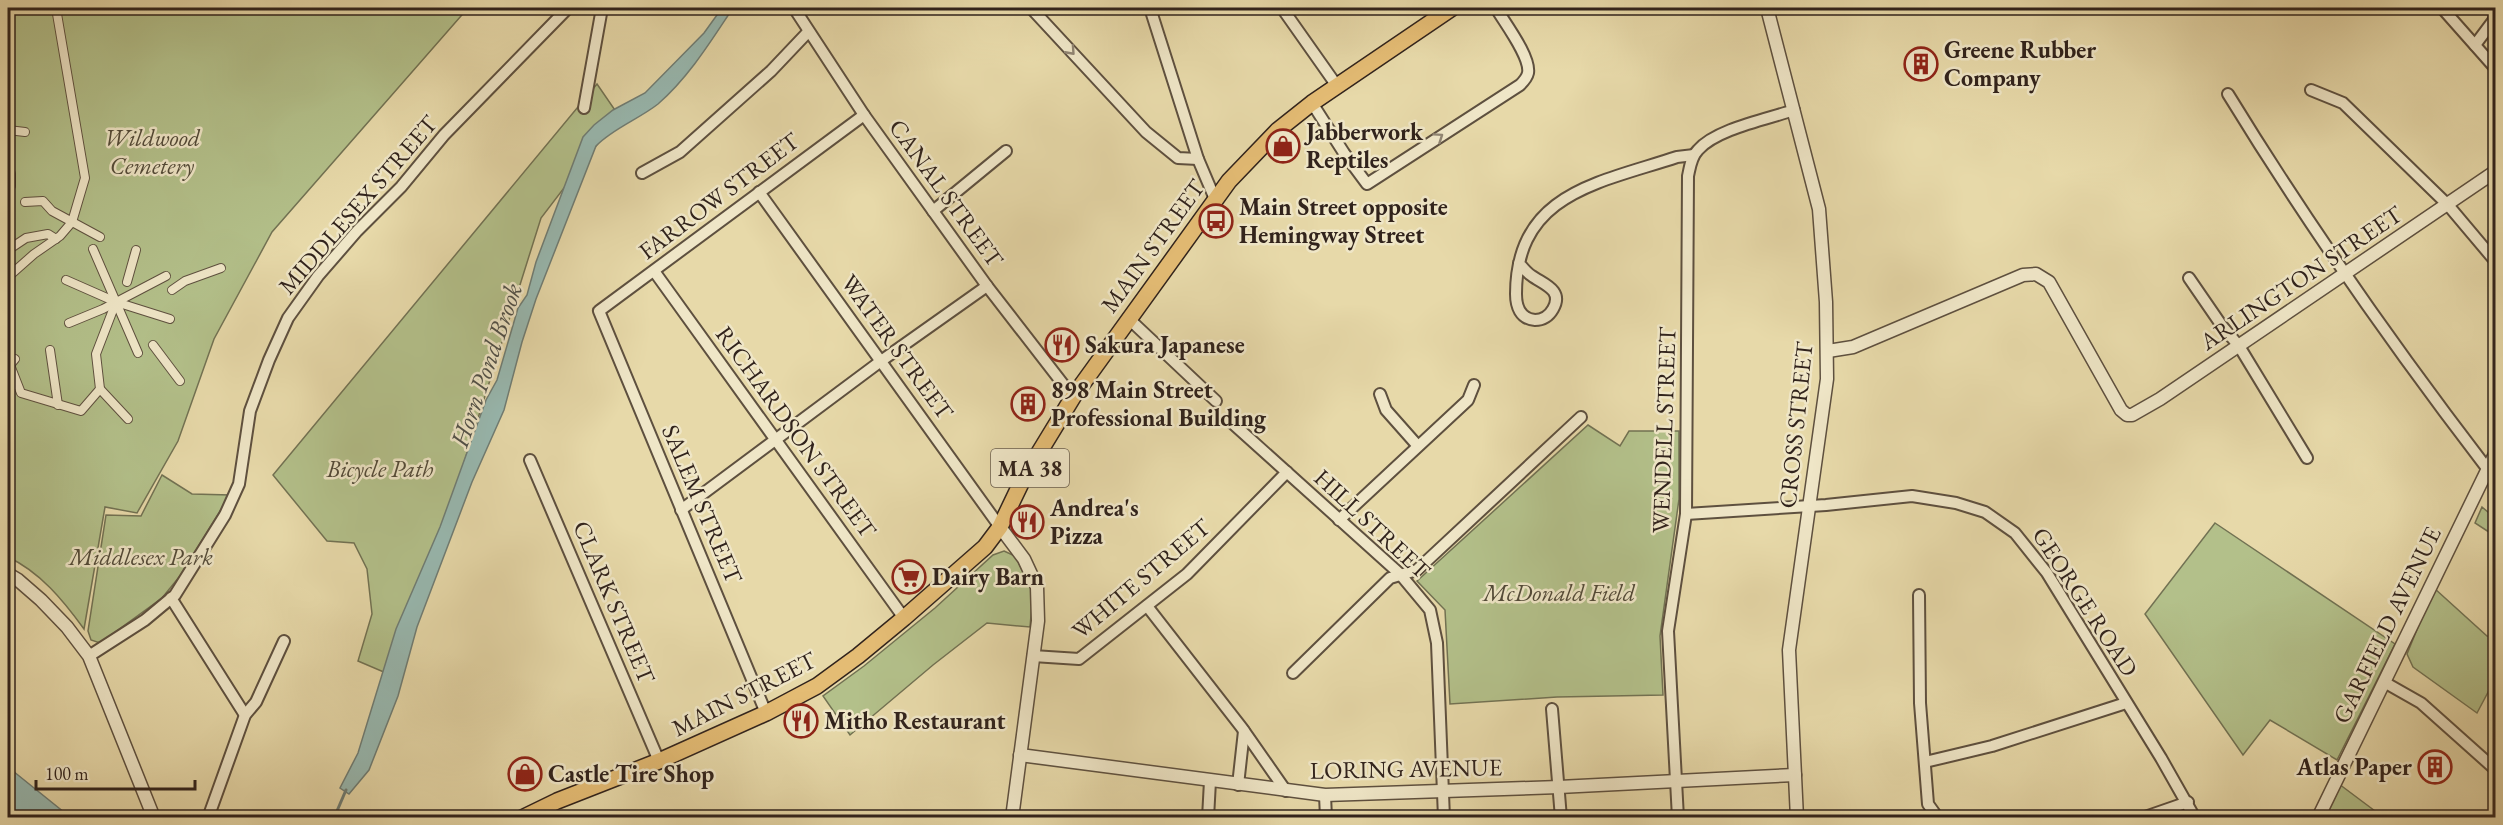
<svg xmlns="http://www.w3.org/2000/svg" width="2503" height="825" viewBox="0 0 2503 825" font-family="'EB Garamond',serif">
	<rect width="100%" height="100%" fill="#e7d9a9"/>
	<filter id="stains"><feTurbulence type="fractalNoise" baseFrequency=".00333" numOctaves="4"/><feColorMatrix values="0 0 0 0 .2 0 0 0 0 .09 0 0 0 0 .02 0 0 0 .5 -.17"/></filter>
	<radialGradient id="worn" r=".72"><stop offset=".6" stop-color="#630" stop-opacity="0"/><stop offset="1" stop-color="#630" stop-opacity=".3"/></radialGradient>
	<!-- green -->
	<g fill="#b3c08a" stroke="#727253" stroke-width="1.5">
		<path d="M8 8H468L272 232 214 339 178 441 137 513 105 507 84 629C63 600 40 572 8 557Z"/>
		<polygon points="597,84 619,116 541,218 435,555 400,679 358,661 372,614 367,569 354,543 327,541 273,475"/>
		<polygon points="1588,425 1620,446 1629,431 1679,431 1679,499 1660,636 1663,695 1557,697 1450,704 1445,610 1417,581"/>
		<polygon points="162,475 192,494 230,495 180,576 162,598 100,643 91,640 88,631 106,515 141,516"/>
		<polygon points="2482,507 2495,518 2495,536 2475,523"/>
		<polygon points="2215,523 2395,644 2337,760 2270,720 2243,755 2145,614"/>
		<polygon points="1004,551 1015,556 1033,591 1030,627 987,623 933,665 850,735 823,696 864,666 935,608 993,555"/>
		<polygon points="2434,588 2487,636 2495,637 2495,679 2477,713 2413,667 2407,654"/>
		<polygon points="2339,784 2383,817 2325,818"/>
	</g>
	<!-- water -->
	<g fill="#98b9b1" stroke="#6f7d75" stroke-width="1.5">
		<path d="M722 8H733C711 41 689 77 658 104 639 119 612 129 596 146L536 299 522 342 504 410 472 482 417 627 398 696 369 770 349 794 340 788 358 753 396 629 440 527 486 400 497 380 518 308 527 295 536 262 583 137 594 125 613 110 645 93 704 33Z"/>
		<polygon points="8,767 70,817 8,817"/>
	</g>
	<g fill="none" stroke-linecap="round" stroke-linejoin="round">
		<!-- stream -->
		<polyline stroke="#6f7d75" stroke-width="3" points="334,818 346,790"/>
		<!-- pedestrian casing -->
		<g stroke="#5e503f" stroke-width="10">
			<g id="pedestrian">
				<polyline points="8,130 25,132"/>
				<polyline points="8,166 11,174 11,186 8,189"/>
				<polyline points="25,202 43,201 52,211 100,237"/>
				<polyline points="93,249 138,353"/>
				<polyline points="8,250 26,238 48,234 56,239"/>
				<polyline points="8,277 34,254 60,236 72,222 85,178 56,8"/>
				<polyline points="66,280 116,302 170,319"/>
				<polyline points="127,282 136,250"/>
				<polyline points="172,290 185,281 221,268"/>
				<polyline points="69,323 103,309 166,276"/>
				<polyline points="153,345 180,381"/>
				<polyline points="50,350 58,405"/>
				<polyline points="15,359 10,365 21,393 81,411 100,389 96,354 116,302"/>
				<polyline points="100,389 128,419"/>
			</g>
		</g>
		<!-- minor casing -->
		<g stroke="#5e503f" stroke-width="14">
			<g id="minor">
				<polyline points="794,8 864,115 987,286 1073,397"/>
				<polyline points="1031,8 1146,132 1178,158 1198,159"/>
				<polyline points="1150,8 1198,159 1215,199"/>
				<polyline points="1282,8 1337,86"/>
				<polyline points="2442,8 2496,69"/>
				<polyline points="2475,45 2496,17"/>
				<polyline points="2311,90 2343,103 2448,205 2496,262"/>
				<path d="M2228 94C2307 223 2394 347 2486 467"/>
				<path d="M1312 103 1344 153 1367 184 1520 85C1523 82 1527 78 1528 73 1531 57 1504 22 1496 8"/>
				<polyline points="584,108 602,8"/>
				<polyline points="642,173 680,152 771,71 808,32"/>
				<polyline points="759,192 1000,527"/>
				<polyline points="933,211 1006,151"/>
				<path d="M1519 263C1523 268 1527 273 1532 276 1543 284 1564 290 1553 309 1549 316 1543 320 1535 320 1520 319 1516 306 1516 294 1516 193 1599 183 1677 157L1694 155"/>
				<polyline points="654,271 904,618"/>
				<polyline points="2189,278 2222,326 2239,346 2307,458"/>
				<polyline points="1128,318 1216,401"/>
				<polyline points="1380,394 1386,410 1417,445"/>
				<polyline points="1230,421 1400,574 1430,610 1437,643 1444,818"/>
				<polyline points="530,460 659,761"/>
				<polyline points="681,510 881,361 987,286"/>
				<polyline points="1686,514 1826,505 1912,496 1956,503 1985,512 2015,533 2047,573 2161,758 2195,818"/>
				<polyline points="1339,520 1468,400 1474,385"/>
				<polyline points="1919,595 1920,703 1928,804 1938,818"/>
				<polyline points="171,598 245,715"/>
				<polyline points="1147,606 1242,728 1286,791"/>
				<polyline points="89,656 145,620 175,595 225,515 239,484 250,411 269,360 288,318 318,276 357,231 401,187 444,135 568,8"/>
				<polyline points="1033,656 1079,659 1187,574 1287,472"/>
				<polyline points="1293,673 1390,578 1417,570 1581,417"/>
				<polyline points="2384,682 2421,703 2496,770"/>
				<polyline points="1552,709 1561,818"/>
				<polyline points="766,713 599,311 864,115"/>
				<polyline points="1925,762 1992,746 2126,703"/>
				<polyline points="1238,785 1244,731"/>
				<polyline points="1325,795 1326,818"/>
				<polyline points="208,818 245,715 256,702 284,641"/>
				<polyline points="1208,818 1210,781"/>
				<path d="M1678 818 1668 631 1686 514 1688 176C1690 167 1691 157 1698 150 1716 129 1768 119 1794 110"/>
				<polyline points="2142,818 2188,802"/>
			</g>
		</g>
		<!-- tertiary casing -->
		<g stroke="#5e503f" stroke-width="15">
			<g id="tertiary">
				<polyline points="1767,8 1819,209 1826,302 1827,379 1789,650 1797,818"/>
				<polyline points="1828,351 1853,347 2023,275 2036,274 2049,282 2121,410 2127,415 2132,415 2160,399 2496,171"/>
				<polyline points="1000,527 1024,559 1037,587 1038,621 1012,818"/>
				<polyline points="8,574 18,580 41,600 67,627 89,656 154,818"/>
				<polyline points="1020,755 1325,795 1559,787 1795,775"/>
				<polyline points="2318,818 2496,452"/>
			</g>
		</g>
		<!-- primary casing -->
		<g stroke="#31231c" stroke-width="18">
			<polyline id="primary" points="522,818 557,801 659,761 766,713 817,686 858,656 904,618 985,547 1000,527 1023,479 1073,397 1229,181 1278,130 1312,103 1452,8"/>
		</g>
		<!-- pedestrian -->
		<use href="#pedestrian" stroke="#efe6c7" stroke-width="8"/>
		<!-- minor -->
		<use href="#minor" stroke="#efe6c7" stroke-width="10"/>
		<!-- tertiary -->
		<use href="#tertiary" stroke="#efe6c7" stroke-width="12"/>
		<!-- primary -->
		<use href="#primary" stroke="#e4bc74" stroke-width="15"/>
	</g>
	<!-- one-way arrows -->
	<defs><path id="oneway-chevron" d="M-2-3.5L2.5 0L-2 3.5" fill="none" stroke-width="1.6" stroke-linecap="round" stroke-linejoin="round" transform="scale(1.5)"/></defs>
	<g stroke="#908472">
		<use href="#oneway-chevron" transform="translate(1071 51) rotate(48)"/>
		<use href="#oneway-chevron" transform="translate(1439 137) rotate(-34)"/>
	</g>
	<!-- icons -->
	<defs>
		<g id="building-ring" transform="scale(1.725)"><circle r="9.5" fill="#efe6c7" stroke="#8f2418" stroke-width="1.5"/><path d="M-4-6H4V6H1V3H-1V6H-4ZM-2.5-4.3h1.7v1.8h-1.7ZM.8-4.3h1.7v1.8H.8ZM-2.5-1h1.7V.8h-1.7ZM.8-1h1.7V.8H.8Z" fill="#8f2418"/></g>
		<g id="shop-ring" transform="scale(1.725)"><circle r="9.5" fill="#efe6c7" stroke="#8f2418" stroke-width="1.5"/><path d="M-5-2.5h2.3a2.7 3.5 0 0 1 5.4 0H5L5.5 6h-11ZM-1.5-2.5h3a1.5 2.3 0 0 0-3 0Z" fill="#8f2418"/></g>
		<g id="bus-ring" transform="scale(1.725)"><circle r="9.5" fill="#efe6c7" stroke="#8f2418" stroke-width="1.5"/><path d="M-5-6H5V4H4V6H2V4H-2V6H-4V4H-5ZM-3.5-4V0h7V-4ZM-3.5 1.2v1.5H-2V1.2ZM2 1.2v1.5H3.5V1.2Z" fill="#8f2418"/></g>
		<g id="restaurant-ring" transform="scale(1.725)"><circle r="9.5" fill="#efe6c7" stroke="#8f2418" stroke-width="1.5"/><path d="M-5-6h1v4h1v-4h1v4h1v-4h1v5L-1.5 .5V6h-2V.5L-5-1ZM5-6V6H3V1.5H1.5Q1.5-4 5-6Z" fill="#8f2418"/></g>
		<g id="supermarket-ring" transform="scale(1.725)"><circle r="9.5" fill="#efe6c7" stroke="#8f2418" stroke-width="1.5"/><path d="M-6-5.5h2.5l.6 2H6L4.5 2H-2.5L-4.4-4H-6ZM-1.5 3.2a1.3 1.3 0 1 0 .1 0ZM3 3.2a1.3 1.3 0 1 0 .1 0Z" fill="#8f2418"/></g>
	</defs>
	<g fill-rule="evenodd">
		<use href="#building-ring" x="1921" y="64"/>
		<use href="#shop-ring" x="1283" y="146"/>
		<use href="#bus-ring" x="1216" y="221"/>
		<use href="#restaurant-ring" x="1062" y="345"/>
		<use href="#building-ring" x="1028" y="404"/>
		<use href="#restaurant-ring" x="1027" y="522"/>
		<use href="#supermarket-ring" x="909" y="577"/>
		<use href="#restaurant-ring" x="801" y="721"/>
		<use href="#building-ring" x="2435" y="767"/>
		<use href="#shop-ring" x="525" y="774"/>
	</g>
	<g text-anchor="middle" stroke-width="5" stroke-linejoin="round" paint-order="stroke">
		<!-- shield labels -->
		<rect fill="#efe6c7" stroke="#6a5e4f" stroke-width="1.5" x="991" y="449" width="78" height="38" rx="4.5"/>
		<g font-size="22" font-weight="bold" fill="#31231c">
			<text x="1030" y="476">MA 38</text>
		</g>
		<!-- poi labels -->
		<g font-size="24" font-weight="bold" fill="#31231c" stroke="#efe6c7" text-anchor="start">
			<text x="1944" y="58">Greene Rubber<tspan x="1944" dy="28">Company</tspan></text>
			<text x="1306" y="140">Jabberwork<tspan x="1306" dy="28">Reptiles</tspan></text>
			<text x="1239" y="215">Main Street opposite<tspan x="1239" dy="28">Hemingway Street</tspan></text>
			<text x="1085" y="353">Sakura Japanese</text>
			<text x="1051" y="398">898 Main Street<tspan x="1051" dy="28">Professional Building</tspan></text>
			<text x="1050" y="516">Andrea's<tspan x="1050" dy="28">Pizza</tspan></text>
			<text x="932" y="585">Dairy Barn</text>
			<text x="824" y="729">Mitho Restaurant</text>
			<text x="2412" y="775" text-anchor="end">Atlas Paper</text>
			<text x="548" y="782">Castle Tire Shop</text>
		</g>
		<!-- park labels -->
		<g font-size="24" font-style="italic" fill="#524a38" stroke="#efe6c7">
			<text x="152" y="146">Wildwood<tspan x="152" dy="28">Cemetery</tspan></text>
			<text x="380" y="477">Bicycle Path</text>
			<text x="141" y="565">Middlesex Park</text>
			<text x="1559" y="601">McDonald Field</text>
		</g>
		<!-- street labels -->
		<g font-size="24" fill="#31231c" stroke="#efe6c7">
			<text transform="translate(946 193) rotate(54)" y="8">CANAL STREET</text>
			<text transform="translate(719 196) rotate(-37)" y="8">FARROW STREET</text>
			<text transform="translate(358 205) rotate(-49)" y="8">MIDDLESEX STREET</text>
			<text transform="translate(1153 246) rotate(-54)" y="8">MAIN STREET</text>
			<text transform="translate(2301 278) rotate(-34)" y="8">ARLINGTON STREET</text>
			<text transform="translate(897 347) rotate(54)" y="8">WATER STREET</text>
			<text transform="translate(1796 425) rotate(-84)" y="8">CROSS STREET</text>
			<text transform="translate(1664 430) rotate(-88)" y="8">WENDELL STREET</text>
			<text transform="translate(796 432) rotate(54)" y="8">RICHARDSON STREET</text>
			<text transform="translate(702 504) rotate(67)" y="8">SALEM STREET</text>
			<text transform="translate(1372 524) rotate(43)" y="8">HILL STREET</text>
			<text transform="translate(1141 579) rotate(-40)" y="8">WHITE STREET</text>
			<text transform="translate(614 602) rotate(67)" y="8">CLARK STREET</text>
			<text transform="translate(2085 602) rotate(57)" y="8">GEORGE ROAD</text>
			<text transform="translate(2387 625) rotate(-64)" y="8">GARFIELD AVENUE</text>
			<text transform="translate(744 694) rotate(-27)" y="8">MAIN STREET</text>
			<text transform="translate(1406 769) rotate(-1)" y="8">LORING AVENUE</text>
		</g>
		<!-- water labels -->
		<g font-size="26" font-style="italic" fill="#505049" stroke="#efe6c7">
			<text transform="translate(486 365) rotate(-71)" y="9">Horn Pond Brook</text>
		</g>
	</g>
	<!-- margin -->
	<rect width="2503" height="825" fill="none" stroke="#e7d9a9" stroke-width="30"/>
	<rect x="9" y="9" width="2485" height="807" fill="none" stroke="#31231c" stroke-width="3"/>
	<rect x="15" y="15" width="2473" height="795" fill="none" stroke="#31231c" stroke-width="1.5"/>
	<!-- scale -->
	<path d="M36 780v9h159v-9" fill="none" stroke="#31231c" stroke-width="3"/>
	<text x="45" y="780" font-size="18" fill="#31231c" stroke="#efe6c7" stroke-width="4.5" paint-order="stroke">100 m</text>
	<rect width="100%" height="100%" filter="url(#stains)"/>
	<rect width="100%" height="100%" fill="url(#worn)"/>
</svg>
